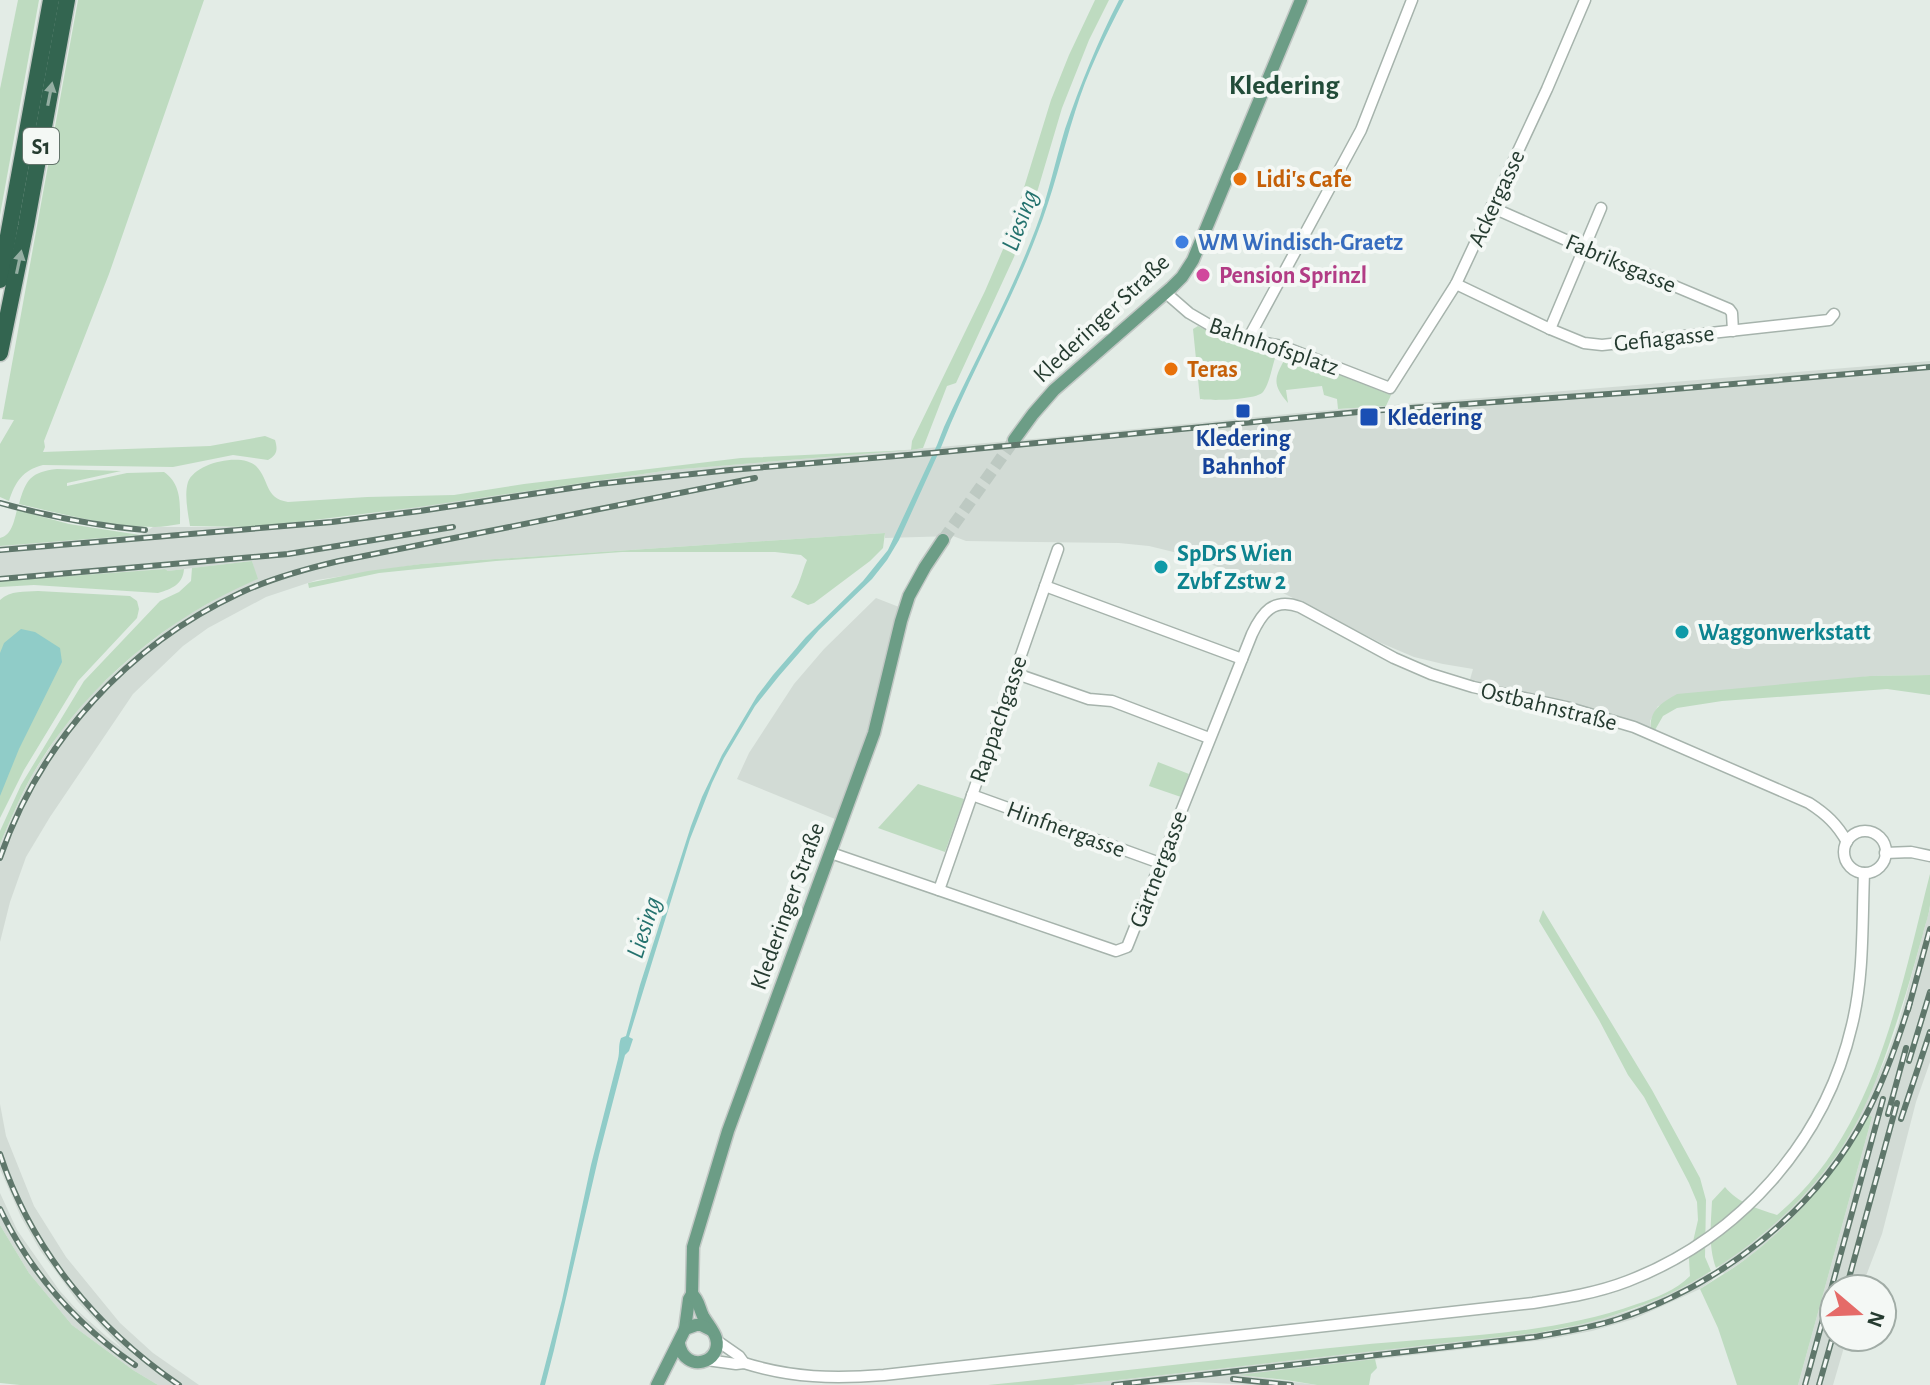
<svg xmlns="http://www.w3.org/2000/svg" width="1930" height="1385" viewBox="0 0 1930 1385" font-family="'Alegreya Sans',sans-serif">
	<rect width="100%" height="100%" fill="#e3ece6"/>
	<!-- built -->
	<g fill="#d2dbd5">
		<polygon points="1930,361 1930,675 1870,676 1658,706 1650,721 1651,728 1619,717 1469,683 1473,669 1443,664 1414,657 1381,643 1283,593 1190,556 1149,546 1119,543 966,541 953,536 885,538 885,533 421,564 317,580 266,597 208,628 183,646 133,694 50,817 26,857 10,902 0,942 0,844 19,801 32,775 60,732 92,693 137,652 181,619 231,590 257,579 252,561 168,571 165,569 0,581 0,546 140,535 153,527 247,527 347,517 670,470 1044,438 1308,412"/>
		<polygon points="876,598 899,607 892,629 889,656 879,701 835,819 737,779 749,753 794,684 824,649"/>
		<polygon points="1930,908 1930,1062 1916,1102 1882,1234 1861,1289 1834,1289 1834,1337 1847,1337 1833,1385 1798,1385 1872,1117 1869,1116 1831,1175 1792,1221 1749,1257 1734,1267 1724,1274 1719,1266 1761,1236 1809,1188 1836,1155 1856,1122 1885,1060 1898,1025"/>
		<polygon points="0,1104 6,1136 34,1206 66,1257 120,1323 153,1353 199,1385 158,1385 133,1370 72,1325 29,1273 0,1225 0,1193 17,1230 59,1290 78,1311 107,1337 124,1350 78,1302 40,1250 21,1217 0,1169"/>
		<polygon points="1708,1273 1713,1280 1700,1289 1634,1319 1592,1331 1544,1340 1243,1375 1317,1385 1254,1385 1196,1382 1144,1385 1073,1385 1557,1330 1629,1311 1669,1294"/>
	</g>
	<!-- green -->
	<g fill="#bedbc0">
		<polygon points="18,0 39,0 0,215 0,89"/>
		<path d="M78 0H204L109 274 44 441 45 447 43 452 210 446 265 436 275 440C278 450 277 455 268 460L233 455 173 467 43 465C23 470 15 482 9 501L0 497V444L14 420 2 419Z"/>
		<path d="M1095 0H1109L1089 40 1062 108 1038 189 1014 257 956 383 947 386 923 448 911 450 670 470 419 507 282 524 247 527 190 526C188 513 184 495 188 482 195 463 241 452 256 466 270 480 264 498 288 502L367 497 454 495 524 484 741 458 911 450 912 441 985 291 1010 233 1051 100 1069 55Z"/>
		<path d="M1198 326 1234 344 1274 351 1276 355C1272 366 1270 383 1263 392 1257 400 1210 401 1200 399L1193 329Z"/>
		<path d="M1292 356 1391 395 1386 406 1338 409 1337 399 1324 395 1322 386 1286 390 1288 403C1272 384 1274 378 1286 357Z"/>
		<path d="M57 469 121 471 67 483V486L127 473 164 472C182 484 180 505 180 524 171 525 163 527 155 527 111 527 62 514 19 504 26 479 31 472 57 469Z"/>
		<path d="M17 510 69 524 140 535 0 546V538C12 535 14 521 17 510Z"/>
		<path d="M885 533 883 548 870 561 814 603 808 605 791 597C800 585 801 574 807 560L801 555 775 552H622L496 561 379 573 309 588 308 583 368 571 421 564Z"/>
		<path d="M252 561 258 579C164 619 82 688 31 777 19 799 10 821 0 844V831L21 785 84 681 160 601 179 592 191 581 192 568Z"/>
		<path d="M165 569 168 571 184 569C183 584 172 589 158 593L34 585 0 587V581Z"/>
		<path d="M38 591 130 596 137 601 139 609 137 618 78 681 24 770 0 818V600C11 590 24 592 38 591Z"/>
		<path d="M1930 675V695L1887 689 1722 701 1677 708 1663 716 1655 730 1651 728C1649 710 1663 702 1677 694L1870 676Z"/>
		<polygon points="1158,762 1189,774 1181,797 1149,786"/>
		<polygon points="918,784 964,799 945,852 878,828"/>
		<path d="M1930 874C1930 884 1930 895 1930 905 1929 915 1925 925 1923 934 1917 954 1912 974 1906 993 1888 1049 1870 1108 1836 1156 1804 1200 1762 1239 1716 1268 1708 1246 1711 1224 1712 1201L1725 1187C1738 1203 1758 1209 1777 1215 1875 1134 1900 991 1930 874Z"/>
		<path d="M1543 910 1652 1090 1700 1178 1706 1200 1705 1257 1711 1271C1657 1305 1598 1323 1536 1333L1073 1385H988C1109 1373 1229 1358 1350 1346 1446 1336 1545 1337 1637 1304 1656 1298 1676 1290 1690 1276L1689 1259 1698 1220 1697 1202 1689 1183 1644 1097 1628 1075 1599 1020 1539 921Z"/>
		<path d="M1869 1115 1872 1117 1798 1385H1737L1718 1328 1700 1289C1717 1278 1735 1268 1751 1255 1801 1216 1838 1170 1869 1115Z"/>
		<polygon points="0,1225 29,1273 72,1325 133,1370 158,1385 20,1385 0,1383"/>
		<polygon points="1375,1359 1377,1368 1371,1374 1369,1385 1317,1385 1286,1380 1239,1375"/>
	</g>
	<!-- water -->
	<g fill="#90ccc8">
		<path d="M1119 0H1124C1105 36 1087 73 1075 112 1062 153 1053 194 1037 234 1010 306 970 373 942 445L899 540 887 560 872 579 819 630 779 676 755 706 724 758 712 783 690 839 629 1037 633 1039 629 1051 625 1055 599 1155 554 1350 545 1385H540L562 1300 591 1165 618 1059C620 1051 618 1046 621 1038L626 1036 640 985 691 826 702 797 722 755 757 696 773 675 806 637 863 581 888 550 937 445 944 427C974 361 1010 297 1036 228 1048 196 1055 162 1065 129 1080 85 1098 41 1119 0Z"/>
		<polygon points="21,629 35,632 60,648 62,662 19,749 0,796 0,653 4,643"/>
	</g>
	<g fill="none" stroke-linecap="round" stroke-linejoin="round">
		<!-- major-tunnel -->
		<polyline stroke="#bdc9c2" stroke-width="12" stroke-dasharray="12 6" stroke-linecap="butt" points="943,540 1014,440"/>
		<!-- minor casing -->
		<g stroke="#a6b3ac" stroke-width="13">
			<g id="minor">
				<polyline points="1491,207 1584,248 1729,309 1732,313 1733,331"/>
				<polyline points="1456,284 1550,329 1584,343 1602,345 1829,320 1834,314"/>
				<polyline points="1166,293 1189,313 1225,334 1238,338 1282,346 1390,388 1456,284 1547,89 1585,0"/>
				<polyline points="1550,329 1601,208"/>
				<polyline points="1248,339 1361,130 1412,0"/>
				<polyline points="1045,586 1242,659"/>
				<polyline points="1014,673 1089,699 1112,701 1209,738"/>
				<polyline points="972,795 1160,863"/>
				<circle cx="1865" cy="852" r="21"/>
				<path d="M831 853 1116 951 1127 947 1252 634C1262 613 1273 597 1300 607L1394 658 1431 674 1473 687 1566 707 1634 727 1809 803C1826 814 1837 824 1847 842"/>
				<polyline points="1885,853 1911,852 1930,856"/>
				<polyline points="939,890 1058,549"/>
				<polyline points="716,1340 739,1356 744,1363"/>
				<path d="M707 1360 736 1364 744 1363C792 1378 834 1379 884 1375L1533 1303C1565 1298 1597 1293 1628 1281 1739 1238 1825 1142 1852 1025 1864 976 1862 924 1864 873"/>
			</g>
		</g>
		<!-- major casing -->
		<g stroke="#c2c8c5" stroke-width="15">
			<g id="major">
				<polyline points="1014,440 1033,414 1054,390 1171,288 1182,277 1193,260 1301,0"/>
				<polyline points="685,1329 689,1299 692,1294 693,1247 728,1131 874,733 901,621 909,596 925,567 943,540"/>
				<path d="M679 1344C685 1374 723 1363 716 1338 714 1331 707 1323 703 1316 699 1308 699 1300 692 1294"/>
				<polyline points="657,1385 685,1329 696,1325 701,1325 711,1330"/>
			</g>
		</g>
		<!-- highway casing -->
		<g stroke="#c2c8c5" stroke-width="19">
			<g id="highway">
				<polyline points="0,280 51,0"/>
				<polyline points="0,353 26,226 67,0"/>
			</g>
		</g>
		<!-- minor -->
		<use href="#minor" stroke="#fff" stroke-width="10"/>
		<!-- major -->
		<use href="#major" stroke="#6c9d86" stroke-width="12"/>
		<!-- highway -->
		<use href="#highway" stroke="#336550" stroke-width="16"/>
		<!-- rail casing -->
		<g stroke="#5f776b" stroke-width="6">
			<g id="rail">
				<path d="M0 503C48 516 96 526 145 530"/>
				<polyline points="0,550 332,522 420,511 598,484 730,470 932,453 1369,411 1651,391 1930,367"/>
				<polyline points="0,579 288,554 453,527"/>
				<path d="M0 858C40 741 128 645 240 593 272 578 305 569 339 561L755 478"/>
				<polyline points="1908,1010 1930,929"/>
				<polyline points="1909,1061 1930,992"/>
				<polyline points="1888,1114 1906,1048"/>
				<polyline points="1901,1119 1930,1032"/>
				<path d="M0 1154C31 1249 97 1329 179 1385"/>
				<path d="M0 1209C30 1272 77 1325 135 1365"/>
				<polyline points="1846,1289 1897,1103"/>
				<polyline points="1233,1379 1291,1385"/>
				<path d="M1114 1385 1534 1337C1562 1332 1591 1328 1618 1319 1721 1285 1815 1212 1866 1115 1885 1079 1898 1041 1910 1002"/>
				<polyline points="1805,1385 1883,1099"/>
				<polyline points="1819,1385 1834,1332"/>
			</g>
		</g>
		<!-- rail -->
		<use href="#rail" stroke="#f4f8f5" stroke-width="3" stroke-dasharray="9" stroke-linecap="butt"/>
	</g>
	<!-- one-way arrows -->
	<defs><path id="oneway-solid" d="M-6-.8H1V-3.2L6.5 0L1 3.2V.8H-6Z" transform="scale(2)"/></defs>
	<g fill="#94aea2">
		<use href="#oneway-solid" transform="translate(50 94) rotate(-79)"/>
		<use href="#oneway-solid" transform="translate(19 262) rotate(-78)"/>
	</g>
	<!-- markers -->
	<g fill="#e8710a" stroke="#f4f8f5" stroke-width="3">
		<circle cx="1240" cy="179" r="8"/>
		<circle cx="1171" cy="369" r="8"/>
	</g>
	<circle fill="#3f7fe0" stroke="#f4f8f5" stroke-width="3" cx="1182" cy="242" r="8"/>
	<circle fill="#d1479c" stroke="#f4f8f5" stroke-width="3" cx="1203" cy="275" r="8"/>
	<g fill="#1a4fb4" stroke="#f4f8f5" stroke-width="3">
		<rect x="1235" y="403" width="16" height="16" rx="4"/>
		<rect x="1359" y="407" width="20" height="20" rx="4"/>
	</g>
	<g fill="#0f9aa8" stroke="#f4f8f5" stroke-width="3">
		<circle cx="1161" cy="567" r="8"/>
		<circle cx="1682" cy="632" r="8"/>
	</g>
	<g text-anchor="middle" stroke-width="8" stroke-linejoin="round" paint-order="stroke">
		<!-- shield labels -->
		<rect fill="#f4f8f5" stroke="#63746b" stroke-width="2" x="23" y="128" width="36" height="36" rx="6"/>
		<g font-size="22" font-weight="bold" fill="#253b30">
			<text x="41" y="154">S1</text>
		</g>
		<!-- food labels -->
		<g font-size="24" font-weight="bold" fill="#c56008" stroke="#f4f8f5" text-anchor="start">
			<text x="1256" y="187">Lidi's Cafe</text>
			<text x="1187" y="377">Teras</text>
		</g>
		<!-- street labels -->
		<g font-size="24" fill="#253b30" stroke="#f4f8f5">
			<text transform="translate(1496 198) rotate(-65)" y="8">Ackergasse</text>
			<text transform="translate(1621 263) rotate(23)" y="8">Fabriksgasse</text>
			<text transform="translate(1101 318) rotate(-43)" y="8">Klederinger Straße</text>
			<text transform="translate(1664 338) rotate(-6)" y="8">Gefiagasse</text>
			<text transform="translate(1274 346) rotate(19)" y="8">Bahnhofsplatz</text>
			<text transform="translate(1549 706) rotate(14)" y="8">Ostbahnstraße</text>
			<text transform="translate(998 719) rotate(-71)" y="8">Rappachgasse</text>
			<text transform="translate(1066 829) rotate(20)" y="8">Hinfnergasse</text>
			<text transform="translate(1158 869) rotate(-69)" y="8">Gärtnergasse</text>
			<text transform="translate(787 906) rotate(-70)" y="8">Klederinger Straße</text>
		</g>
		<!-- shop labels -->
		<g font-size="24" font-weight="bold" fill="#366cbe" stroke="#f4f8f5" text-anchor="start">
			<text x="1198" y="250">WM Windisch-Graetz</text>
		</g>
		<!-- hotel labels -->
		<g font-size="24" font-weight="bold" fill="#b23c85" stroke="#f4f8f5" text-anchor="start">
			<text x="1219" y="283">Pension Sprinzl</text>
		</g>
		<!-- transit labels -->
		<g font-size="24" font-weight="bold" fill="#164399" stroke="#f4f8f5" text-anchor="start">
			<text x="1387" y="425">Kledering</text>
			<text x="1243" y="446" text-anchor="middle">Kledering<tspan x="1243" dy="28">Bahnhof</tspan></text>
		</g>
		<!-- culture labels -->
		<g font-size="24" font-weight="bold" fill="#0d838f" stroke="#f4f8f5" text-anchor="start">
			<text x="1177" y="561">SpDrS Wien<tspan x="1177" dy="28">Zvbf Zstw 2</tspan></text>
			<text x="1698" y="640">Waggonwerkstatt</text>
		</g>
		<!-- water labels -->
		<g font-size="26" font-style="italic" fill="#24726e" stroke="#f4f8f5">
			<text transform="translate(1019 220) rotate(-70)" y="9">Liesing</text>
			<text transform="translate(643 927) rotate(-72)" y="9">Liesing</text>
		</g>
		<!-- quarter labels -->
		<g font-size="28" font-weight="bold" fill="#224c39" stroke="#f4f8f5">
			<text x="1284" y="94">Kledering</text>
		</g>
	</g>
	<!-- north arrow -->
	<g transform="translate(1858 1313) rotate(109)"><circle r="38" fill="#f4f8f5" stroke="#a1aca6" stroke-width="2"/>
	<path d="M0-6L14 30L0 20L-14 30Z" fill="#e56b68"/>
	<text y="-12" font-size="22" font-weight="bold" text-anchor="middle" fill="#253b30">N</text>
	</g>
</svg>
